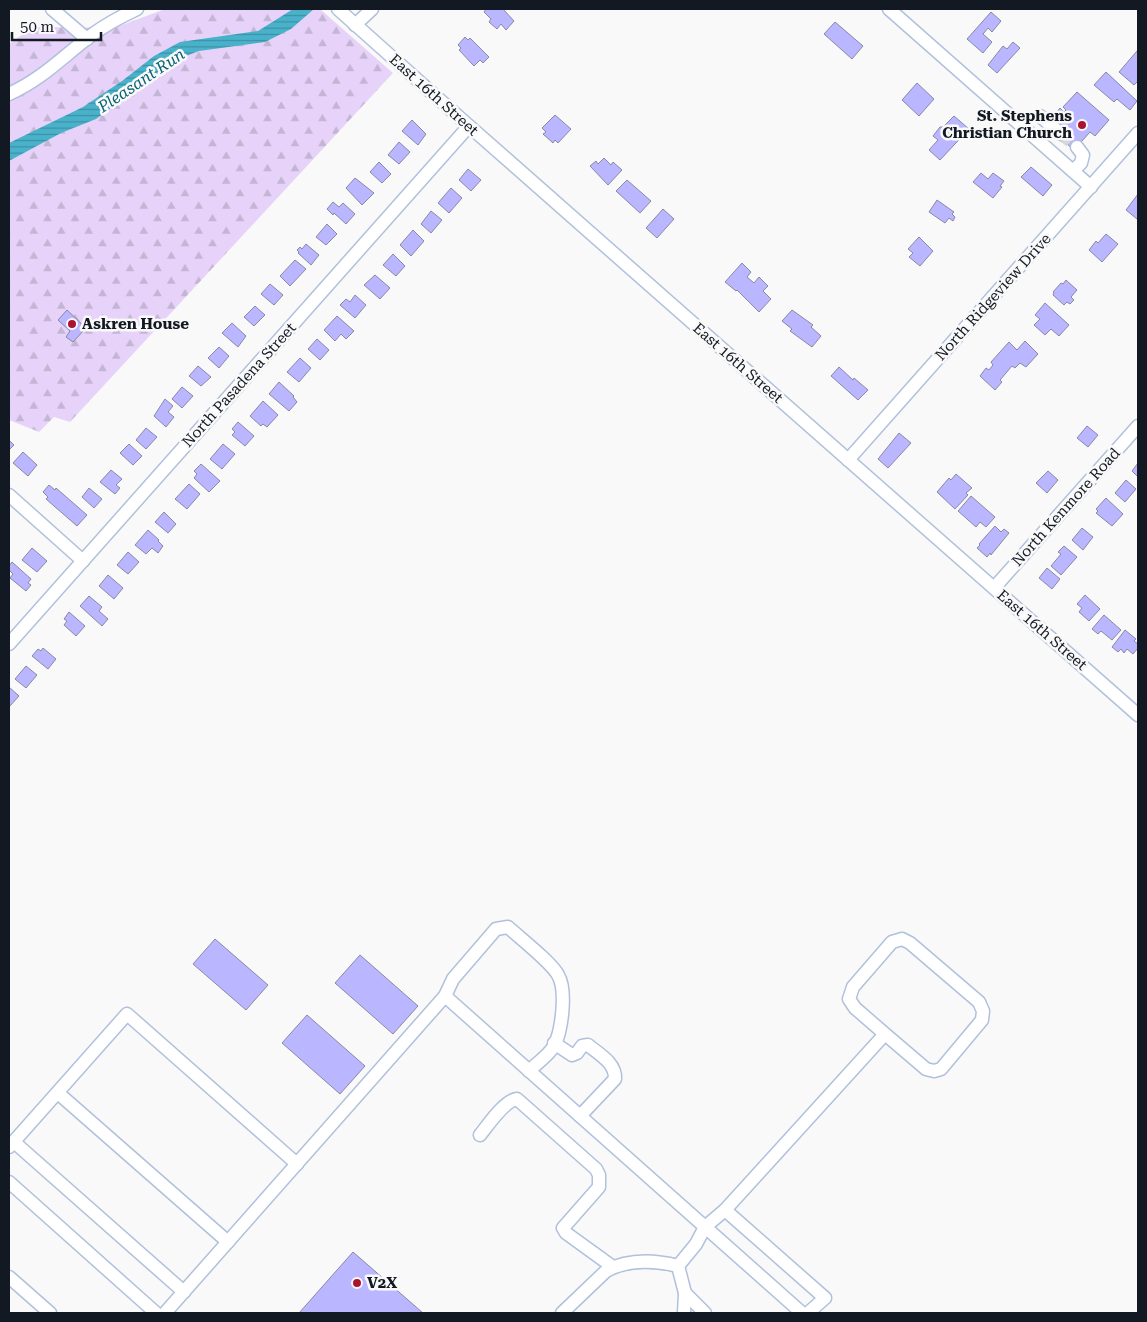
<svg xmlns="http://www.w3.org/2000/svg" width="1147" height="1322" viewBox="0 0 1147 1322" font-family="'Roboto Serif',serif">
	<defs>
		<pattern id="forest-firs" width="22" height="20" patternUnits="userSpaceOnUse" patternTransform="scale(1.25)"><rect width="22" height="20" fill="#e7d3f9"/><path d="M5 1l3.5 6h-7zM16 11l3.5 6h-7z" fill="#c5b5d5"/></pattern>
		<pattern id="water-rules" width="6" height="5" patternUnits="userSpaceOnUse" patternTransform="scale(1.25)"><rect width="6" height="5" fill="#49b2cb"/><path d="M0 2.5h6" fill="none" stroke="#3c90a4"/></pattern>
	</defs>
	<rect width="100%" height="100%" fill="#f9f9f9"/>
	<!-- forest -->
	<polygon fill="url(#forest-firs)" points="165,9 320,9 393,73 70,422 54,417 39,432 9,420 9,44 33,27 114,28"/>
	<!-- water -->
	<polygon fill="url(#water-rules)" points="293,9 314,9 291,29 265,42 199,51 186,56 160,72 96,119 61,133 9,161 9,143 83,107 122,81 154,56 180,42 258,31"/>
	<!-- building -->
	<g fill="#bab6ff" stroke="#8988a5">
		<polygon points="486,9 503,9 514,21 506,30 501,24 497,29 489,22 491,19 484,12"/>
		<polygon points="991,12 1001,21 992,32 988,28 983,34 992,42 983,53 967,39"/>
		<polygon points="835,22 863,46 852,59 824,34"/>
		<polygon points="465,37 468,40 470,38 489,57 483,63 480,60 474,66 459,50 461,48 458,45"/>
		<polygon points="1013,42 1020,48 997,73 988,65 1003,46 1007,49"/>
		<polygon points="1137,51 1138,52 1138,81 1134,85 1119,72"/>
		<polygon points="1106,72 1137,101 1130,110 1117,99 1114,102 1094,85"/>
		<polygon points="917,83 934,99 919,116 902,100"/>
		<polygon points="1077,92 1109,120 1095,136 1090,132 1074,150 1059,137 1065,130 1052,118 1060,108 1064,112 1066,110 1063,107"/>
		<polygon points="555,115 571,129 558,143 555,140 553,143 543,134 546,132 542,128"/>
		<polygon points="954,116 969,129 940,160 929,150 938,140 933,136 940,127 943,127"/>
		<polygon points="412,120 426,134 418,145 402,131"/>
		<polygon points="399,142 410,152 399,164 388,155"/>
		<polygon points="604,158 611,165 613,162 622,170 608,185 590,166 596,161 598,164"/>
		<polygon points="379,162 391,174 382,183 370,172"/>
		<polygon points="1031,167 1052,185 1043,196 1021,177"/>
		<polygon points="468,169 481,180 471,191 459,180"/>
		<polygon points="981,173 988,179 993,173 1004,181 1000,186 1002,187 993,198 973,182"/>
		<polygon points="355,178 374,193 362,205 346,188"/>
		<polygon points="627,180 651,201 640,213 616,191"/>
		<polygon points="451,188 462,198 449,213 438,203"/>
		<polygon points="1138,194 1138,217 1137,219 1126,210"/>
		<polygon points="937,200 954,212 952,214 955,217 953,221 949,218 945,223 929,212"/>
		<polygon points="333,202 339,207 343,203 355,214 346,224 334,213 333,215 327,209"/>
		<polygon points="663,209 674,219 657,238 646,228"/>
		<polygon points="431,211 442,220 431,233 421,224"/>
		<polygon points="327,224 337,234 326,245 316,237"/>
		<polygon points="413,230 424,241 411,256 400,245"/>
		<polygon points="1106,234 1118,244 1102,262 1089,250 1096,241 1098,243"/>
		<polygon points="919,237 933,251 920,266 909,257 913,253 908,249"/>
		<polygon points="306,244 319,255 311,265 298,253 299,252 297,250 300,247 302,249"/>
		<polygon points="393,254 405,266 396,276 383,265"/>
		<polygon points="295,260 306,269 290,286 280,276"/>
		<polygon points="742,263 751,272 747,277 754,283 759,277 768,286 763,291 771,299 759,312 737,290 736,291 725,282"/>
		<polygon points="375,275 390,288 380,299 364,285"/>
		<polygon points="1066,280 1077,290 1071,297 1074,300 1070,304 1067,302 1064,305 1053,295 1054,293 1053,292 1061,283 1063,284"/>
		<polygon points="270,284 283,295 274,305 261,294"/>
		<polygon points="355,295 366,305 355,318 340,305 346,299 350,302"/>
		<polygon points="1045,303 1069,325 1059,336 1051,329 1045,335 1034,325 1040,319 1035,315"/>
		<polygon points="255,306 265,315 254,326 244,317"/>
		<polygon points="67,310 86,328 73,342 66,337 70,331 58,320"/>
		<polygon points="792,310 813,325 811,327 821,336 812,347 790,331 792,329 782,321"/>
		<polygon points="337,316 354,331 346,339 341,334 335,341 324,330"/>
		<polygon points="232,323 246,336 238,347 222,333"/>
		<polygon points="317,339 329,350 320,360 308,349"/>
		<polygon points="1025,341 1038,354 1026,367 1020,363 1015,368 1012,366 1000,380 1002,382 995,390 980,376 986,368 989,370 993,365 991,362 1009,342 1017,350"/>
		<polygon points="219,347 229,356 219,368 208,358"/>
		<polygon points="300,358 311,368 299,382 287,372"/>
		<polygon points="198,366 211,377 201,386 189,376"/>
		<polygon points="839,367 853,380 854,378 868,390 858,400 831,376"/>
		<polygon points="279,382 294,396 293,397 297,402 289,411 269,394"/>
		<polygon points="182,387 193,396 182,408 172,399"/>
		<polygon points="165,399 173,406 168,412 174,417 166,427 154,416"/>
		<polygon points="263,401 278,415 267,427 263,424 261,426 250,416"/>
		<polygon points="238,422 254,436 245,446 232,435 235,432 232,429"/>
		<polygon points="1087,426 1098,435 1088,447 1077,438"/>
		<polygon points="146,428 157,437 146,449 136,440"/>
		<polygon points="899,433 911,443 888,468 878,459"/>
		<polygon points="9,440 14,445 9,450"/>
		<polygon points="129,444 142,456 133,465 120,453"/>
		<polygon points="223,444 235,454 222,469 210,459"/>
		<polygon points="23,452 37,465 28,476 13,463"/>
		<polygon points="1138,463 1138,477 1132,471"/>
		<polygon points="201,464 220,481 209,492 194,478 197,474 194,471"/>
		<polygon points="111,470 122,479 116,485 120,488 115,494 100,482"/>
		<polygon points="1048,471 1058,480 1047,493 1036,483"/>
		<polygon points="956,474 972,488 966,493 968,495 955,509 937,492 949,478 951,480"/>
		<polygon points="1126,480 1136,489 1125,502 1115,493"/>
		<polygon points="189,484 200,494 187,509 175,499"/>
		<polygon points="49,485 55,490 56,488 87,515 77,526 46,499 48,497 43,492"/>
		<polygon points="89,488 102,499 94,508 82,497"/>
		<polygon points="971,496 995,517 986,527 980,522 976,527 958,511"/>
		<polygon points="1106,498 1123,514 1112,526 1096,513 1098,511 1096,509"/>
		<polygon points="164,512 176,524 168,533 155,522"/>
		<polygon points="995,526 1001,532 1004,529 1009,533 991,555 990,553 987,557 977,548 980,545 979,544"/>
		<polygon points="1082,528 1093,537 1083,550 1072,540"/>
		<polygon points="148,530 159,540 158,541 163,546 158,553 152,548 146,554 135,545"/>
		<polygon points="1064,546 1077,557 1061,575 1051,566 1061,554 1058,552"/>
		<polygon points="32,548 47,561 37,572 22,560"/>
		<polygon points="128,552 139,562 128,574 117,565"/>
		<polygon points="12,562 31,579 28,583 31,585 26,591 10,578 13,574 9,570 9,566"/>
		<polygon points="1047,568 1060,579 1052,589 1039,578"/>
		<polygon points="108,575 123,588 114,599 99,586"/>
		<polygon points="1085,595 1100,609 1089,621 1079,612 1082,608 1077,604"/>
		<polygon points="89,596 102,607 99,611 108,619 102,626 80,606"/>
		<polygon points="69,612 85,626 76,636 64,625 67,621 64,619"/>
		<polygon points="1104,615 1121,630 1112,640 1101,631 1098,634 1092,629"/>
		<polygon points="1125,630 1136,639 1134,641 1138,644 1138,648 1133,654 1127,649 1124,653 1121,649 1118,652 1112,647"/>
		<polygon points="43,648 56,659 48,669 32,656 38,649 41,651"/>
		<polygon points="26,666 37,675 26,688 15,679"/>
		<polygon points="9,687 19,696 9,707"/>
		<polygon points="215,939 268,985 246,1010 193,964"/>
		<polygon points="360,955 418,1006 393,1034 335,983"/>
		<polygon points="307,1015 365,1066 340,1094 282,1043"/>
		<polygon points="353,1252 423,1313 299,1313"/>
	</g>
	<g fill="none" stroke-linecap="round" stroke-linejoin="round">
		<!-- minor-tunnel -->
		<polyline stroke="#d6d7d9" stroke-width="12" stroke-dasharray="12 6" stroke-linecap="butt" points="1061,134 1077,147"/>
		<!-- minor casing -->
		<g stroke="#b1c0dc" stroke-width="15">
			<g id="minor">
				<polyline points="52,9 87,39"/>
				<polyline points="338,9 469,126 1138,715"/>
				<polyline points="889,9 1091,187"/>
				<polyline points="355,25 372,9"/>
				<path d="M9 94C44 78 63 56 93 34 107 24 122 16 137 9"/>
				<polyline points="1040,116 1061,134"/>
				<polyline points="1073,171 1081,163 1083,155 1077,147"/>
				<polyline points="848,460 1138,133"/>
				<polyline points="9,495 83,561"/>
				<polyline points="994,588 1138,426"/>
				<polyline points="9,644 469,126"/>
				<path d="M445 996 453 979 496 929 508 927C520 938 552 963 558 975 567 990 562 1031 554 1046 549 1055 537 1063 529 1071"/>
				<path d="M554 1043 572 1055 577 1053 582 1046 588 1045C599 1054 616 1063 615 1079L580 1116"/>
				<polyline points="58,1093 228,1242"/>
				<path d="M480 1135C488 1125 505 1100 517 1099L596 1169 599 1175V1187L563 1228 566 1233 613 1267"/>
				<polyline points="14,1142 184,1292"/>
				<polyline points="9,1147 127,1014 297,1164"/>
				<polyline points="9,1182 156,1313"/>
				<polyline points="725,1210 825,1298 808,1313"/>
				<polyline points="678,1266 696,1244 705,1227 725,1210 885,1034 855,1008 849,999 853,987 892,942 902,939 910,943 979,1002 983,1011 982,1020 941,1069 934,1071 926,1069 885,1034"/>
				<polyline points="678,1266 685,1293 684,1313"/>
				<polyline points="9,1277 50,1313"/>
				<polyline points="685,1293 705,1313"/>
				<polyline points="165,1313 445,996 802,1313"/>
				<path d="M562 1313 606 1271C628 1259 654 1260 678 1266"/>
			</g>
		</g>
		<!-- minor -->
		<use href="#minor" stroke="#fff" stroke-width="12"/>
	</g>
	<!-- markers -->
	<g fill="#aa1430" stroke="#f9f9f9" stroke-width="2">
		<circle cx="1082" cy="125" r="5"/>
		<circle cx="72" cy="324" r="5"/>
		<circle cx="357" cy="1283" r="5"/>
	</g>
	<g text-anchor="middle" stroke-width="5" stroke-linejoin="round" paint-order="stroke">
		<!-- street labels -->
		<g font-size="15" fill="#131923" stroke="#f9f9f9">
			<text transform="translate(434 95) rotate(42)" y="5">East 16th Street</text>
			<text transform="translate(993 297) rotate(-48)" y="5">North Ridgeview Drive</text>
			<text transform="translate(738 363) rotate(41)" y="5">East 16th Street</text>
			<text transform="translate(239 385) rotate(-48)" y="5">North Pasadena Street</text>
			<text transform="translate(1066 507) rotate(-48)" y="5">North Kenmore Road</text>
			<text transform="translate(1042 630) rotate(41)" y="5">East 16th Street</text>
		</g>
		<!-- poi labels -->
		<g font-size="15" font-weight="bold" fill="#131923" stroke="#f9f9f9" text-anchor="start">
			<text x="1072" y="121" text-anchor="end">St. Stephens<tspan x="1072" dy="17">Christian Church</tspan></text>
			<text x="82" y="329">Askren House</text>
			<text x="367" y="1288">V2X</text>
		</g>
		<!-- water labels -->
		<g font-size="16" font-style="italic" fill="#086274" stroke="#f9f9f9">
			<text transform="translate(141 80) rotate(-34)" y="6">Pleasant Run</text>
		</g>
	</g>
	<!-- border -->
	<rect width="1147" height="1322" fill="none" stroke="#131923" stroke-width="20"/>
	<!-- scale -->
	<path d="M12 32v8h89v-8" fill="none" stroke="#131923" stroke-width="2.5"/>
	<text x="20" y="32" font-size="15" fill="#131923" stroke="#f9f9f9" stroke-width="4" paint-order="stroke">50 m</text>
</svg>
